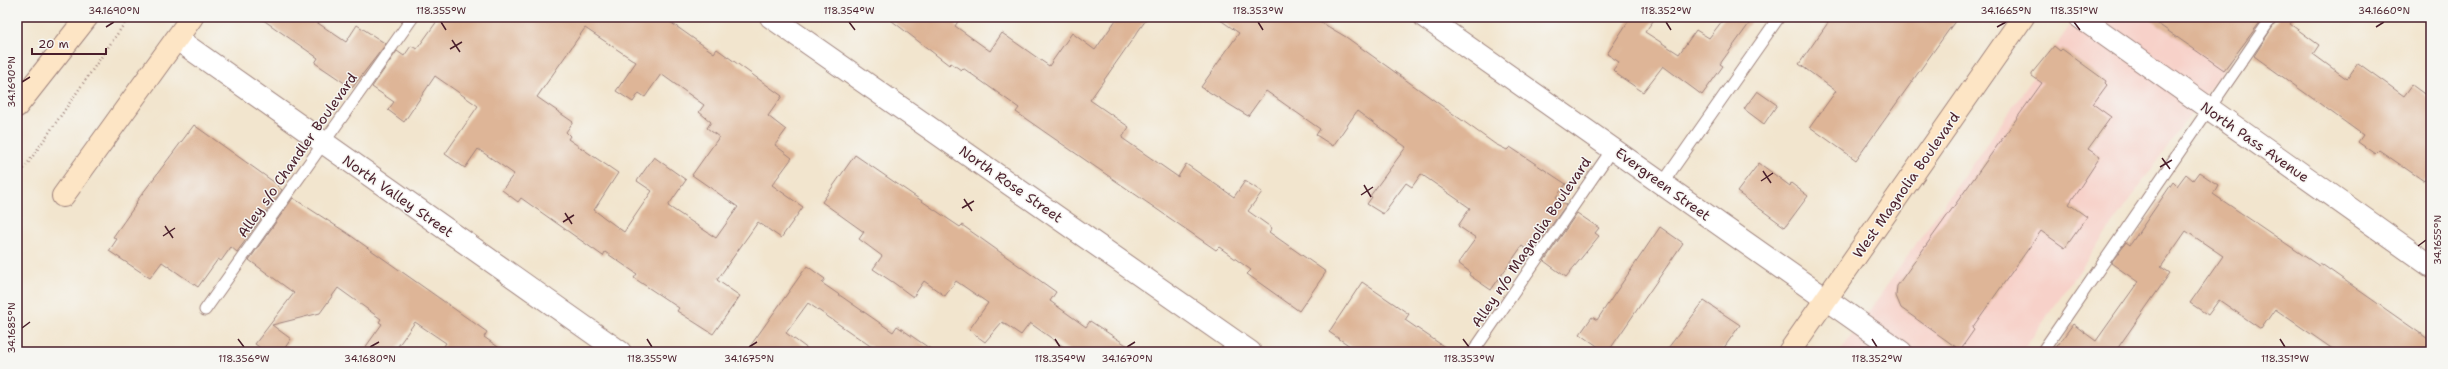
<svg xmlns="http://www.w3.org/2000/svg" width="2448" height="369" viewBox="0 0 2448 369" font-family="'Shantell Sans',sans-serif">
	<rect width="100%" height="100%" fill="#f6f6f2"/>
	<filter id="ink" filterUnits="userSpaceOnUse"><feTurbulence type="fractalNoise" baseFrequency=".025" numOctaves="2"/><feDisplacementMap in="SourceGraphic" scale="8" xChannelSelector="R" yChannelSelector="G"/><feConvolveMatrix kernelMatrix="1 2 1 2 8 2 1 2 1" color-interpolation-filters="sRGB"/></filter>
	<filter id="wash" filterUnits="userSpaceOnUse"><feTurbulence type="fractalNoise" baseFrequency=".012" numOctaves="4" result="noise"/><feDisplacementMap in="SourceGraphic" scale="16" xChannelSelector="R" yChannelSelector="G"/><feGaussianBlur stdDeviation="0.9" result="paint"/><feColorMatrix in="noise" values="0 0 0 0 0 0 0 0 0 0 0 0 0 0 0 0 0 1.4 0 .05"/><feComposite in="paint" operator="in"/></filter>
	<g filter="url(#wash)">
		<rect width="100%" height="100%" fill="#f2e5ce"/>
		<!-- built -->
		<polygon fill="#f7d1c9" points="2076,17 2259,17 2022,352 1840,352"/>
		<g id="blocks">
			<!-- building -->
			<g fill="#deb597" fill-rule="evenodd">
				<polygon points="259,17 309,17 346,42 357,25 386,44 352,88 315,63 318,58"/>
				<path d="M440 17H663L714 53 717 49 782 96 768 116 786 130 775 145 792 158 772 185 803 207 781 238 758 222 717 280 740 296 713 334 677 311 679 308 634 278 637 274 605 252 603 256 521 198 518 202 502 190 514 174 478 149 465 168 445 154 478 106 435 76 404 122 388 110 394 102 372 87 397 51 404 56 411 46 417 49ZM585 28 636 62 616 91 633 102 639 93 645 97 661 74 704 105 699 112 711 122 707 128 719 137 692 175 738 207 716 238 668 206 686 180 654 157 637 181 652 191 624 232 594 210 618 173 568 139 570 136 566 132 573 122 537 97Z"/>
				<polygon points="887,17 961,17 955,26 990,51 1002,33 1049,66 1072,33 1095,50 1118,17 1148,17 1090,100 1129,127 1122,138 1178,177 1186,164 1234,197 1245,181 1262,192 1248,211 1272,228 1269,232 1326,272 1299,311 1247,274 1251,270 1219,247 1216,250 1052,137 1016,112 1019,108 963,68 961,70 951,63 949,65"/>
				<polygon points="1216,17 1312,17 1346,37 1495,144 1507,150 1510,147 1566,184 1556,197 1566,205 1532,253 1522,246 1491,290 1469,275 1470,272 1458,263 1476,238 1458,226 1470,208 1421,174 1412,187 1406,183 1383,214 1367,204 1372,197 1370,196 1406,147 1357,111 1333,146 1316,135 1320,129 1266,91 1248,116 1201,87 1239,33"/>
				<polygon points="1631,17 1656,17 1645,32 1679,54 1696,30 1709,38 1725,17 1754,17 1720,64 1723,66 1702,95 1663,66 1643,92 1618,75 1613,70 1619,62 1607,54"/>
				<polygon points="1832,17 1958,17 1856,160 1810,127 1836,91 1799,64"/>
				<polygon points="2148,17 2264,17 2224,70"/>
				<polygon points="2279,17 2295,17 2290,24 2319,45 2313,54 2347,79 2358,63 2404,96 2412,85 2431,99 2431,171 2424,181 2379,150 2375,154 2358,142 2363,135 2254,56"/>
				<polygon points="2054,46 2060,51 2062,49 2106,81 2105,83 2107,85 2093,104 2111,117 2088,149 2100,157 2069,204 2087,217 2065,248 2041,231 1972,328 1974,330 1960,350 1901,308 1896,296 1897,286 2042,83 2032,76 2032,73"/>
				<polygon points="1757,91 1777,105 1764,124 1744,109"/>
				<polygon points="194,125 278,185 277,186 282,190 237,252 231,247 221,261 218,259 198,287 162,262 150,278 109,251 117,239 113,237 137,203 136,202"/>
				<polygon points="855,155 951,221 960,227 962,225 1056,292 1050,301 1086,327 1090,321 1137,352 1071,352 1030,323 1021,335 1002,322 985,342 969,330 988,303 956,281 945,296 924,281 913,297 894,283 873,269 882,256 859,239 864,232 822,202"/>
				<polygon points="1759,163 1790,186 1791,183 1808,196 1785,227 1737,192"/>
				<polygon points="2199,172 2218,185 2213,194 2319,266 2320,263 2431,341 2431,352 2337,352 2275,309 2261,329 2219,300 2208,315 2190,303 2223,256 2186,231 2161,267 2170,273 2115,352 2053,352 2073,324 2096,341 2138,282 2111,263 2126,242 2130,245 2173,182 2177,186 2186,174 2193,180"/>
				<polygon points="293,198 347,233 487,332 484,337 505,352 440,352 446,343 415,322 394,352 362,352 382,324 379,322 381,319 338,288 320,313 272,325 291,339 282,352 266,352 255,344 294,293 249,260"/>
				<polygon points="1577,213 1599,228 1595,233 1599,236 1566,277 1544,261"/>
				<polygon points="1660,227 1683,243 1608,352 1606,352 1580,334 1592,317 1597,320"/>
				<polygon points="807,266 825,279 822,283 893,332 897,326 935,352 879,352 808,303 786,333 812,352 746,352"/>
				<polygon points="1362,282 1409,314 1405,320 1452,352 1359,352 1329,332"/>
				<polygon points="1704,301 1740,325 1721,352 1665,352"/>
			</g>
		</g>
	</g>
	<g filter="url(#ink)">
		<use href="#blocks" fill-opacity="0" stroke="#9e827c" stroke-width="1"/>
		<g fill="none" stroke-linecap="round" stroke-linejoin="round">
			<!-- service casing -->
			<g stroke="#9e827c" stroke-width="13">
				<g id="service">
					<polyline points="1662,184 1779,17"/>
					<polyline points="205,310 413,17"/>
					<polyline points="1473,352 1613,148"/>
					<polyline points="2042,352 2272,17"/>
				</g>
			</g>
			<!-- minor casing -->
			<g stroke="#9e827c" stroke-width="24">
				<g id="minor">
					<polyline points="771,17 1250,352"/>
					<polyline points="1425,17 1901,352"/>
					<polyline points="2080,17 2431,266"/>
					<polyline points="177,39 620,352"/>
				</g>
			</g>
			<!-- secondary casing -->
			<g stroke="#9e827c" stroke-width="24">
				<g id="secondary">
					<polyline points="17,106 87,17"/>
					<polyline points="63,196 192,17"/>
					<polyline points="1789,352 2023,17"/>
				</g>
			</g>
			<!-- path -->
			<polyline stroke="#9e827c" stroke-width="2.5" stroke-dasharray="1 3" stroke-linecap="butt" points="17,179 129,17"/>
			<!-- service -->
			<use href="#service" stroke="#fff" stroke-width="11"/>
			<!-- minor -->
			<use href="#minor" stroke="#fff" stroke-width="22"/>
			<!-- secondary -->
			<use href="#secondary" stroke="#fde5c5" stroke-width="22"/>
		</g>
	</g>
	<!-- ticks -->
	<path fill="none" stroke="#4a1f2b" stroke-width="1.5" d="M441 22 446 30M849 22 855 30M1258 22 1263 30M1666 22 1671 30M2074 22 2080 30M106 27 114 22M1997 27 2006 22M2376 27 2384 22M452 40 460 52M450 49 462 42M22 82 30 77M2162 158 2170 169M2160 167 2172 160M1763 171 1771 183M1761 181 1773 173M1364 185 1371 197M1361 195 1373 187M964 199 972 211M962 208 974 201M565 213 572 224M563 222 574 215M165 226 173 238M163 236 175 228M2418 246 2426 240M22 328 30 322M238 339 244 347M647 339 652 347M1055 339 1060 347M1463 339 1469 347M1872 339 1877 347M2280 339 2285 347M370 347 379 342M749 347 757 342M1127 347 1135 342"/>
	<g text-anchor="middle" stroke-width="3" stroke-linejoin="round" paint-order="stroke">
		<!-- street labels -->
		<g font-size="14" fill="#4a1f2b" stroke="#f6f6f2">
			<text transform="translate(2255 142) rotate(35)" y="5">North Pass Avenue</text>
			<text transform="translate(297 155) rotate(-55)" y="5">Alley s/o Chandler Boulevard</text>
			<text transform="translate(1011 184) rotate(35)" y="5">North Rose Street</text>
			<text transform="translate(1663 184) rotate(36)" y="5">Evergreen Street</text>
			<text transform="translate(1906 185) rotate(-55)" y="5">West Magnolia Boulevard</text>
			<text transform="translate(398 196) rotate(35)" y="5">North Valley Street</text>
			<text transform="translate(1531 242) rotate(-56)" y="5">Alley n/o Magnolia Boulevard</text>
		</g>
	</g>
	<!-- margin -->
	<rect width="2448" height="369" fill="none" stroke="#f6f6f2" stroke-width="44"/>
	<!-- scale -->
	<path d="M32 48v6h74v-6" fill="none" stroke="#4a1f2b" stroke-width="2"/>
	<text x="38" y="48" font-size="12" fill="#4a1f2b" stroke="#f6f6f2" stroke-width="3" paint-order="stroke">20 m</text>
	<rect x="22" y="22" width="2404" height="325" fill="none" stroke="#4a1f2b" stroke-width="1.5"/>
	<g font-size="10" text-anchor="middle" fill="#4a1f2b">
		<text x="114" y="14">34.1690°N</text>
		<text x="441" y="14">118.355°W</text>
		<text x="849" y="14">118.354°W</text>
		<text x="1258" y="14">118.353°W</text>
		<text x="1666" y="14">118.352°W</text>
		<text x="2006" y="14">34.1665°N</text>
		<text x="2074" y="14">118.351°W</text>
		<text x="2384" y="14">34.1660°N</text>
		<text transform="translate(11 82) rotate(-90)" y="4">34.1690°N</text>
		<text transform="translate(2437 240) rotate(-90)" y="4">34.1655°N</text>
		<text transform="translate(11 328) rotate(-90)" y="4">34.1685°N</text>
		<text x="244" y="362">118.356°W</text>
		<text x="370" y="362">34.1680°N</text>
		<text x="652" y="362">118.355°W</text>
		<text x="749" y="362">34.1675°N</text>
		<text x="1060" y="362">118.354°W</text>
		<text x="1127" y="362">34.1670°N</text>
		<text x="1469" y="362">118.353°W</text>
		<text x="1877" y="362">118.352°W</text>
		<text x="2285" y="362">118.351°W</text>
	</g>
</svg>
